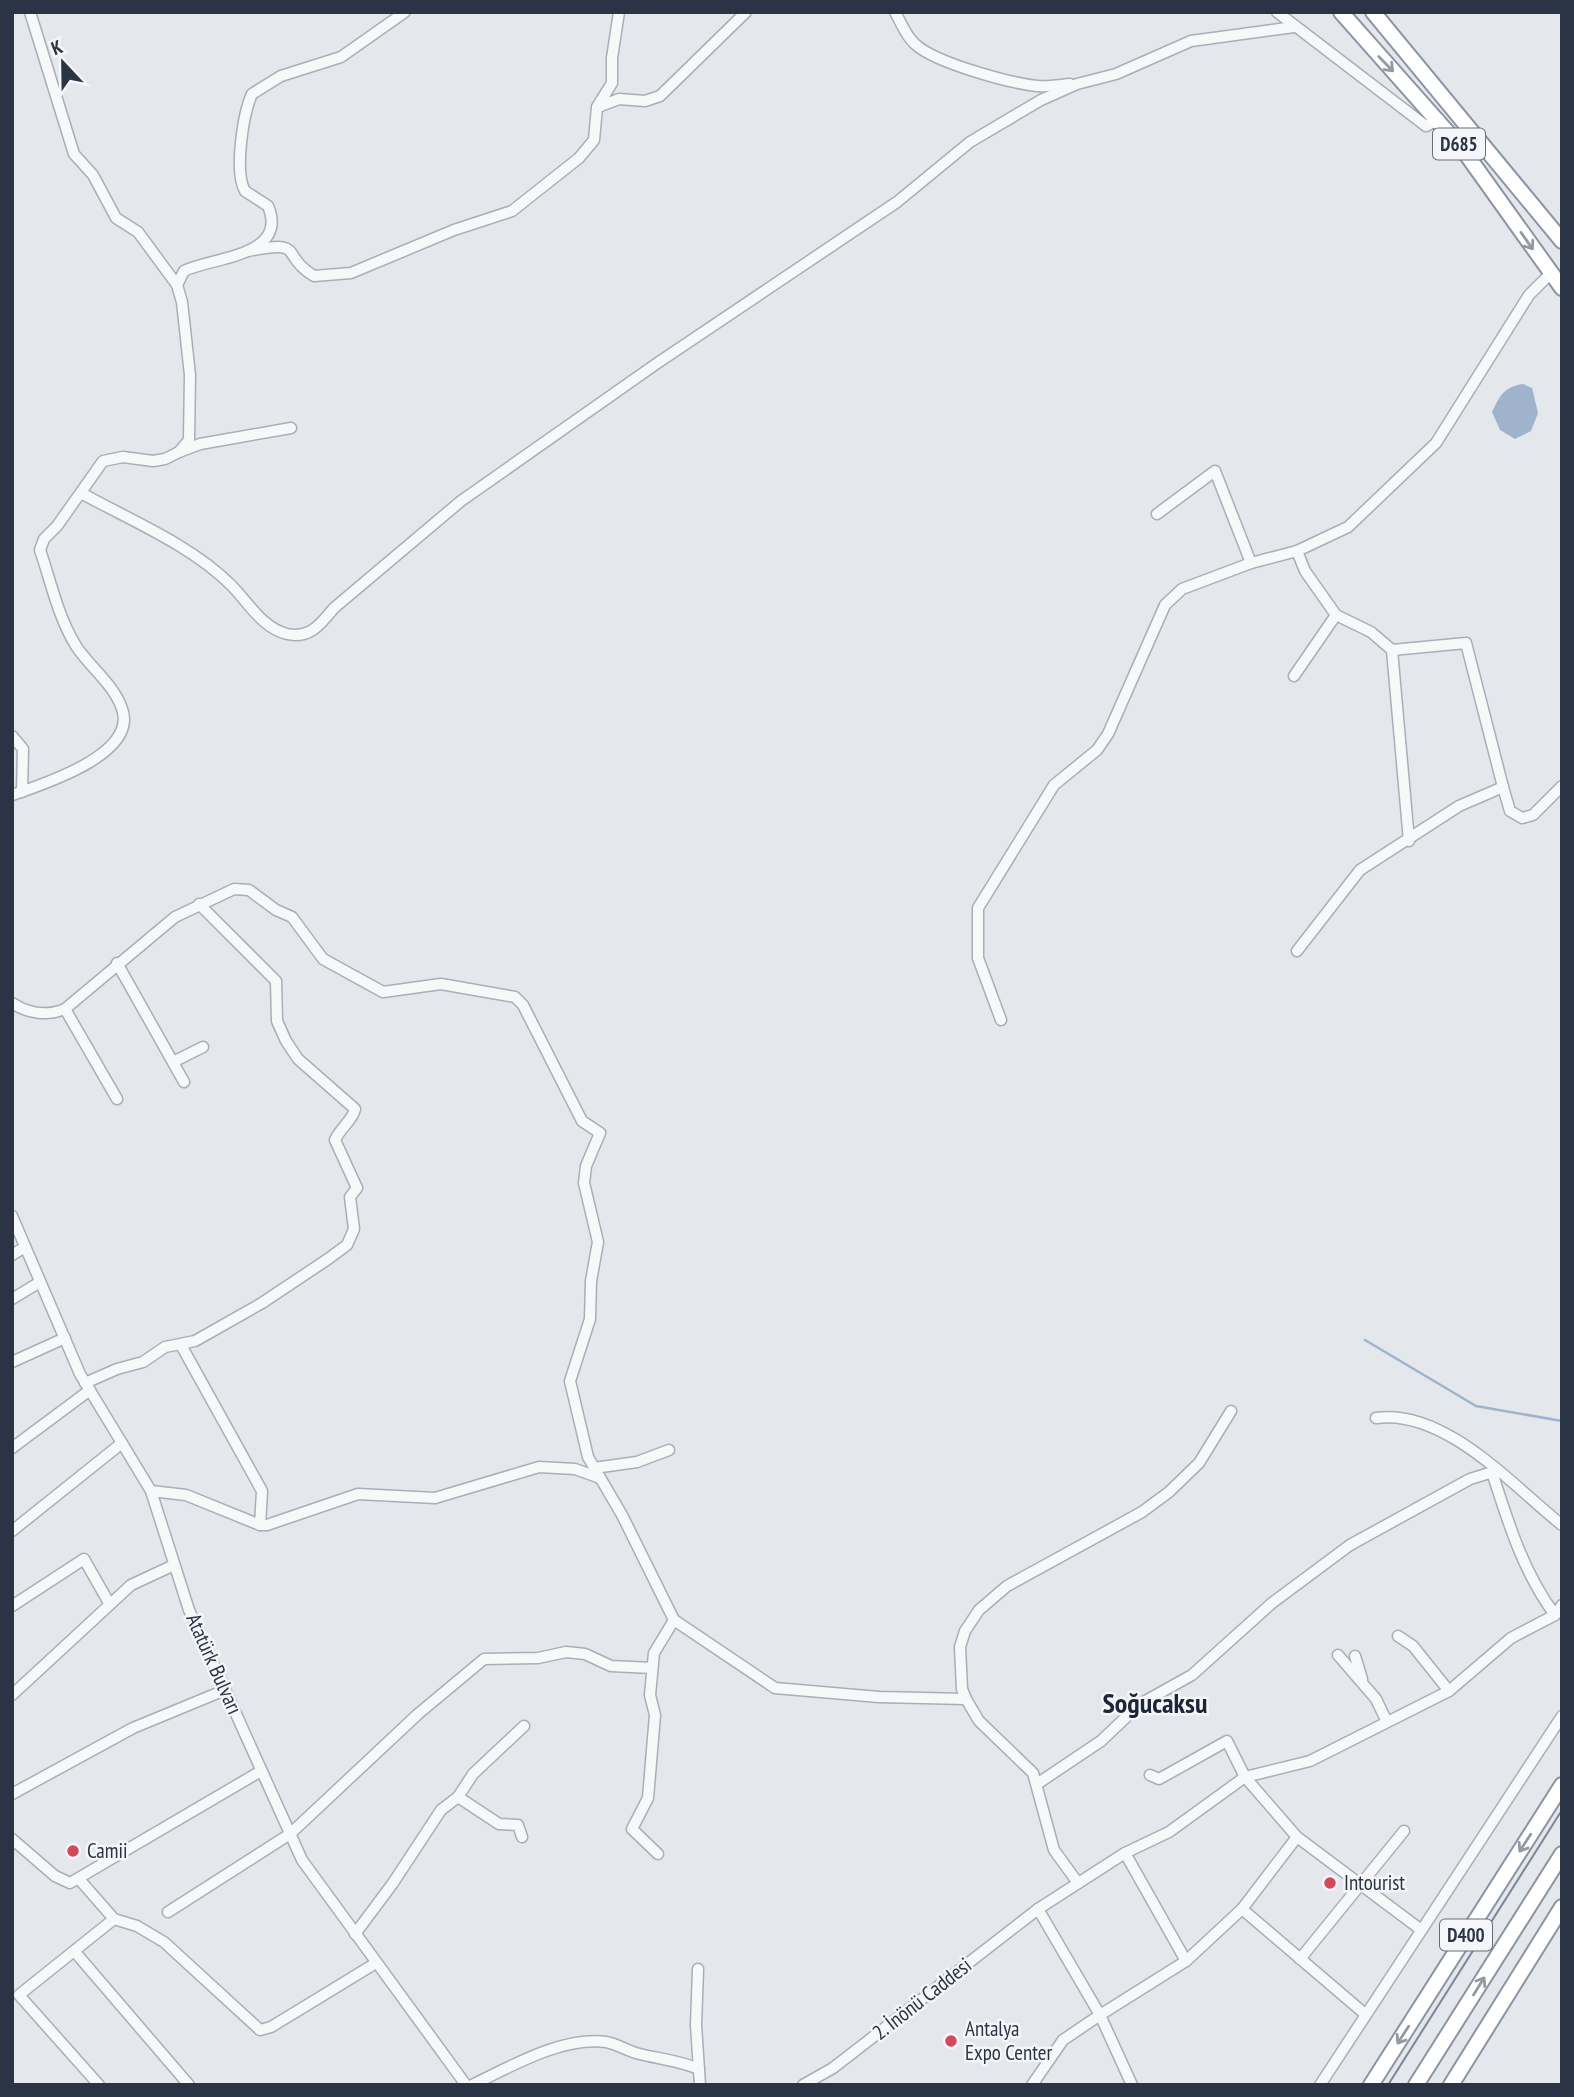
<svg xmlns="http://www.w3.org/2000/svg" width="1574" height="2097" viewBox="0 0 1574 2097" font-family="'PT Sans Narrow',sans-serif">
	<rect width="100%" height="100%" fill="#e4e7ec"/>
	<!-- water -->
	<path fill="#9fb4cc" d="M1523 384 1532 388 1538 413 1531 431 1515 439 1500 430 1492 412C1500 395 1504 387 1523 384Z"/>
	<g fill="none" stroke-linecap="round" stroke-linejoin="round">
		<!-- stream -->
		<polyline stroke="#9fb4cc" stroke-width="2.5" points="1365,1340 1476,1406 1562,1421"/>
		<!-- minor casing -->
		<g stroke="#a9aeb7" stroke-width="13">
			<g id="minor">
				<path d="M895 12C902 24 905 35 915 44 935 63 1010 83 1037 86 1048 87 1059 85 1070 84"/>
				<polyline points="1277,12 1426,126 1439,119"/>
				<polyline points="598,107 619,99 645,101 660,96 746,12"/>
				<path d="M248 251C307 239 279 255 314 276L351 273 454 230 512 211 579 158 594 140 597 107 612 83V58L619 12"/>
				<path d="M177 285 184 271C212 257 289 257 268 206L245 191C234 172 243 114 252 94L281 76 341 57 405 12"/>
				<polyline points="179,452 200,444 291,428"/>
				<path d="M81 493C130 520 191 545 231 585 248 602 262 628 287 634 310 639 321 624 334 608L461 501 656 364 897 202 970 142 1041 100 1077 84 1116 74 1191 41 1294 27"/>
				<polyline points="1157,514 1215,471 1251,563"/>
				<polyline points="1297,551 1305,571 1336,615 1371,632 1392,650 1409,841"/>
				<polyline points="1294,676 1336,615"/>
				<polyline points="12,736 23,749 22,792"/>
				<polyline points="1503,787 1510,811 1522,818 1533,815 1562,786"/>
				<path d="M12 795C44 784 142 753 121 706 112 683 89 666 76 646 58 617 51 582 40 550L44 539 57 526 103 461 123 457 153 461 165 459 179 452 189 440 190 375 182 302 177 285 138 232 116 218 93 175 74 154 30 12"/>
				<polyline points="1297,951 1360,870 1459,806 1503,787 1466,643 1392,650"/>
				<polyline points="117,963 184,1082"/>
				<path d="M12 1003C29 1014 48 1016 65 1009L175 917 234 889 249 890 276 910 292 917 323 959 383 992 441 984 515 997 523 1005 582 1121 600 1133 586 1166 584 1183 598 1242 591 1281 590 1319 570 1381 588 1457 622 1515 674 1620 775 1688 879 1697 966 1699"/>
				<polyline points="65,1009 117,1099"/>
				<polyline points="1001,1020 978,958 978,908 1054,785 1097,750 1108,734 1165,605 1182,589 1251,563 1297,551 1348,527 1436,443 1529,295 1550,274"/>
				<polyline points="173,1062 203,1047"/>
				<polyline points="12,1216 80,1374 151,1491 189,1610 302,1860 466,2085"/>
				<polyline points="12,1255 25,1247"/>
				<polyline points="12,1299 40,1282"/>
				<polyline points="181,1345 262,1491 260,1525"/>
				<polyline points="12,1362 65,1338"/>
				<path d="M85 1383 117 1369 143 1362 165 1347 195 1341 262 1303 328 1259 347 1245 354 1229 350 1197 357 1188 335 1140C340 1128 353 1120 355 1109L298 1059 286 1041 277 1021 276 981 199 904"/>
				<path d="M1376 1418C1444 1408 1512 1485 1562 1525"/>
				<polyline points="12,1448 90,1390"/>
				<polyline points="594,1468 637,1462 669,1450"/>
				<path d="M1492 1472C1508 1522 1523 1572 1555 1615"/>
				<polyline points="151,1491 186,1495 260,1525 267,1525 358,1494 435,1498 539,1467 575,1469 600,1478"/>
				<polyline points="12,1531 122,1443"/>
				<polyline points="12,1606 84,1559 109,1603"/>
				<polyline points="1398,1636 1413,1646 1449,1691"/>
				<polyline points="1338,1655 1376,1699 1386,1720"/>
				<polyline points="1355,1656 1362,1679"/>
				<polyline points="12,1695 131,1585 174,1565"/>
				<polyline points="1150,1775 1159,1779 1227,1741 1245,1777 1297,1837 1420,1929"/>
				<polyline points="1037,1784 1101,1741 1140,1704 1192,1675 1272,1603 1350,1545 1470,1479 1496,1471"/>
				<polyline points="12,1794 133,1728 225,1690"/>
				<polyline points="458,1797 499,1824 518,1825 522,1837"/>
				<polyline points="12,1839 55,1876 70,1883 261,1771"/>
				<polyline points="1125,1853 1186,1961"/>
				<polyline points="658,1854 632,1829 648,1798 655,1715 650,1695 654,1653 674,1620"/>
				<polyline points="79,1879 114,1919 19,1995 99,2085"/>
				<polyline points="1078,1883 1054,1850 1033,1773 979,1721 966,1699 962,1689 960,1647 965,1631 979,1610 1007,1586 1142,1512 1169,1492 1199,1463 1231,1411"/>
				<polyline points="1242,1909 1365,2014"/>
				<polyline points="168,1912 290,1834 418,1714 484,1659 538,1658 566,1652 585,1654 611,1666 652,1668"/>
				<polyline points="114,1919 137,1926 164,1942 260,2030 271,2027 376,1963"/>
				<polyline points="355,1934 393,1883 441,1810 458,1797 473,1774 524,1726"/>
				<polyline points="75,1952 189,2085"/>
				<polyline points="1300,1959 1404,1831"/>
				<polyline points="698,1969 696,2025 700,2085"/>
				<path d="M472 2085C510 2067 562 2036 606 2042 617 2044 626 2050 636 2053 658 2059 678 2060 699 2069"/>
				<polyline points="803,2085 833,2068 1038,1909"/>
				<polyline points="1032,2085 1063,2040 1100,2015 1038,1909 1125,1853 1169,1832 1245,1777 1310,1761 1449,1691 1511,1638 1555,1615 1562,1605"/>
				<polyline points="1132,2085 1100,2015 1186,1961 1242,1909 1297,1837"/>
				<polyline points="1320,2085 1562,1716"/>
			</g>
		</g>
		<!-- highway casing -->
		<g stroke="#8b94a3" stroke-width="18">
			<g id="highway">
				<polyline points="1341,12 1464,151 1562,288"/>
				<polyline points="1373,12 1562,241"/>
				<polyline points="1371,2085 1562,1785"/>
				<polyline points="1416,2085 1562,1854"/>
				<polyline points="1451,2085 1562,1907"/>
			</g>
		</g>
		<!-- minor -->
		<use href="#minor" stroke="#f7f8fa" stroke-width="10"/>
		<!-- highway -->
		<use href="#highway" stroke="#fff" stroke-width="14"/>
		<!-- tram -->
		<polyline stroke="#7d8696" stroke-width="2" points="1388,2085 1562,1810"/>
	</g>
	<!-- one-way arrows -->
	<defs><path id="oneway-shaft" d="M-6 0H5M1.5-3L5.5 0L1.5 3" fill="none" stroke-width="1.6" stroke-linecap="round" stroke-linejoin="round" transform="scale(1.75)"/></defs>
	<g stroke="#959aa2">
		<use href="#oneway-shaft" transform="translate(1386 64) rotate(46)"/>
		<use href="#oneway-shaft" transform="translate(1527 241) rotate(55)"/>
		<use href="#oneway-shaft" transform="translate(1525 1843) rotate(123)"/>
		<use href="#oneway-shaft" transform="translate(1479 1986) rotate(-58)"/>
		<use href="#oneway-shaft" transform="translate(1403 2035) rotate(123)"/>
	</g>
	<!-- markers -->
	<g fill="#d1495b" stroke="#f4f6f9" stroke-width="2.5">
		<circle cx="73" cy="1851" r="7"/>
		<circle cx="1330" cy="1883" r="7"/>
		<circle cx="951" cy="2041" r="7"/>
	</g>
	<g text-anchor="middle" stroke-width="5" stroke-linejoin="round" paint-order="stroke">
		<!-- shield labels -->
		<g fill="#f4f6f9" stroke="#676e7b" stroke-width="2">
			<rect x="1433" y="128.5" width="52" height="31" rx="5"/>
			<rect x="1440" y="1919.5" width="52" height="31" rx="5"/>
		</g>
		<g font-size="19" font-weight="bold" fill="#2b3445">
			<text x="1459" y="151">D685</text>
			<text x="1466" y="1942">D400</text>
		</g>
		<!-- street labels -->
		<g font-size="21" fill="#2b3445" stroke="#f4f6f9">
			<text transform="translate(214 1664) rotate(66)" y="7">Atatürk Bulvarı</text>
			<text transform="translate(922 1999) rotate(-38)" y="7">2. İnönü Caddesi</text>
		</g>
		<!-- poi labels -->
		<g font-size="21" fill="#2b3445" stroke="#f4f6f9" text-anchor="start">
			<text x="87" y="1858">Camii</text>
			<text x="1344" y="1890">Intourist</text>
			<text x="965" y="2036">Antalya<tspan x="965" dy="24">Expo Center</tspan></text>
		</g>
		<!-- district labels -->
		<g font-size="28" font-weight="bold" fill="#1d2536" stroke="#f4f6f9">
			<text x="1155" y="1713">Soğucaksu</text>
		</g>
	</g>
	<!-- border -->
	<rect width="1574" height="2097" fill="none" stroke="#2b3445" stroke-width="28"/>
	<!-- north arrow -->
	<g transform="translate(63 63) rotate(338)" stroke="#f4f6f9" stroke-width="5" paint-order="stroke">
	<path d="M0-5L12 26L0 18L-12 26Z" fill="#2b3445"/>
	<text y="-10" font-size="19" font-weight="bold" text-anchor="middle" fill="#2b3445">K</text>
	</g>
</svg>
